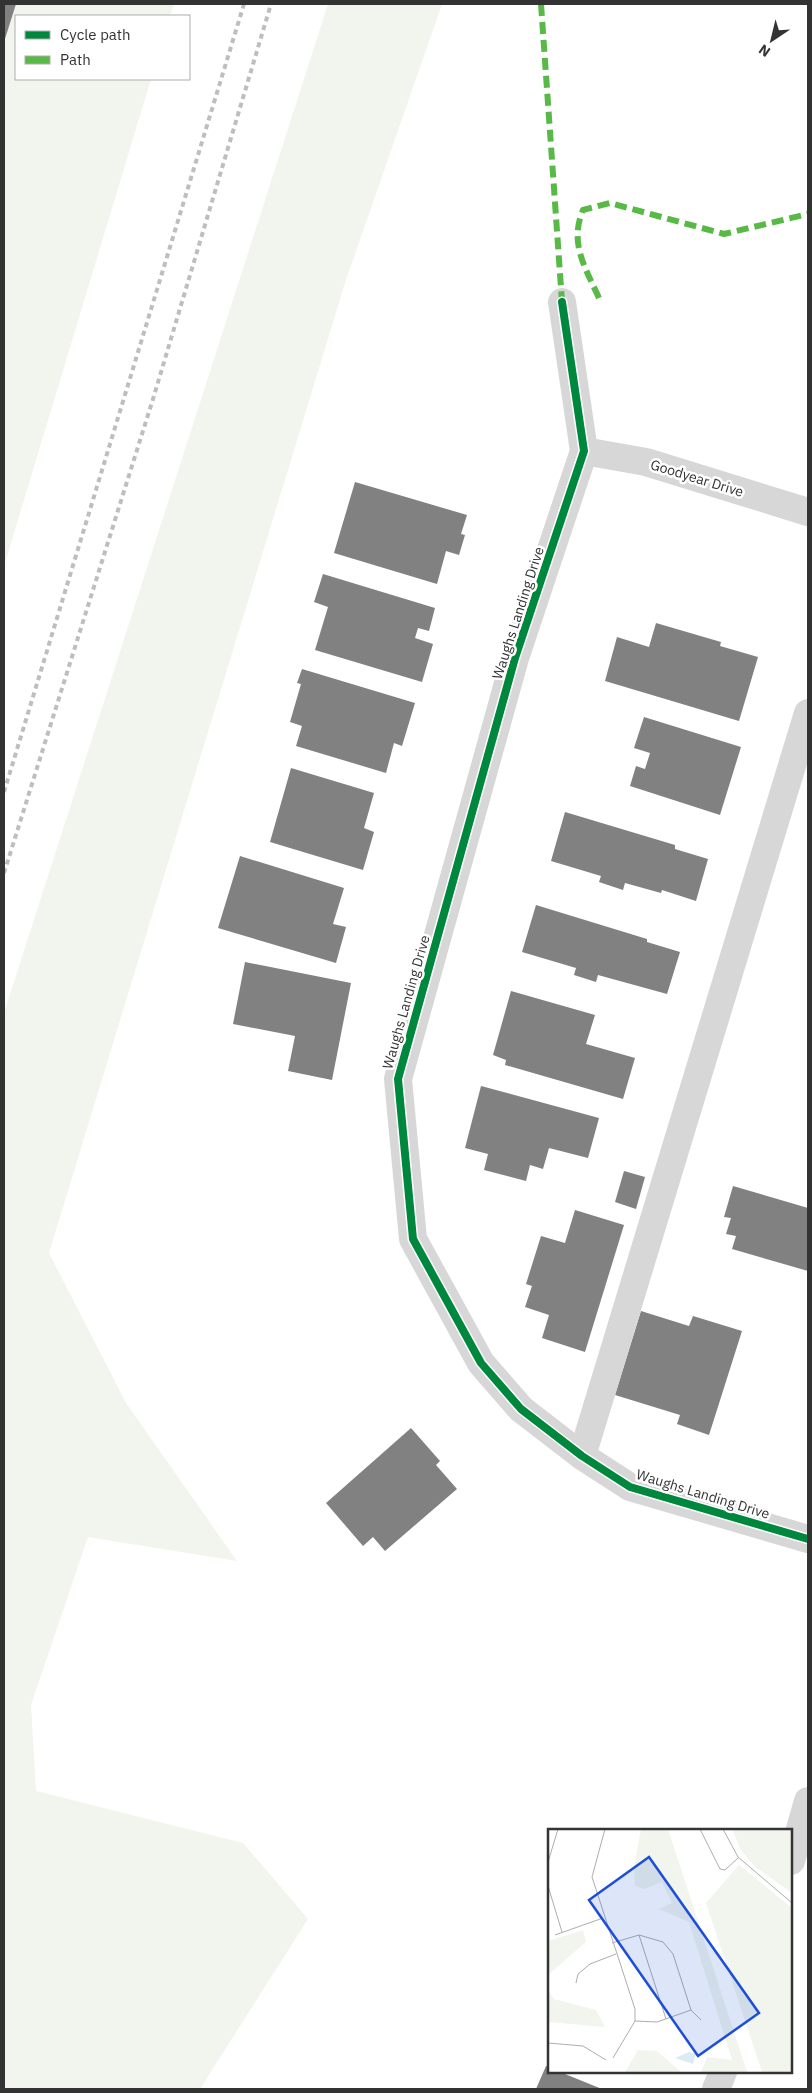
<svg xmlns="http://www.w3.org/2000/svg" width="812" height="2093" viewBox="0 0 812 2093" font-family="'IBM Plex Sans',sans-serif">
	<rect width="100%" height="100%" fill="#fff"/>
	<!-- green -->
	<g fill="#f1f5ed">
		<polygon points="4,4 174,4 170,16 16,16 16,79 151,79 4,566"/>
		<polygon points="328,4 442,4 345,283 49,1253 126,1403 237,1561 88,1537 31,1705 36,1791 243,1843 308,1919 200,2089 4,2089 4,1013"/>
	</g>
	<!-- building -->
	<g fill="#818181">
		<polygon points="4,4 16,4 4,42"/>
		<polygon points="355,482 467,515 461,534 465,535 459,555 446,551 437,584 334,553"/>
		<polygon points="323,574 435,608 429,631 418,628 415,638 433,644 422,682 315,650 328,607 314,602"/>
		<polygon points="656,623 721,642 720,646 758,657 739,721 605,681 617,637 649,647"/>
		<polygon points="302,669 415,703 402,746 394,743 386,773 296,746 302,726 290,722 301,684 297,683"/>
		<polygon points="644,717 741,747 720,815 630,786 636,766 645,769 650,753 634,748"/>
		<polygon points="291,768 374,793 364,828 374,832 363,870 270,842"/>
		<polygon points="565,812 675,845 675,849 708,859 696,901 662,890 661,893 625,883 623,890 599,882 601,876 551,861"/>
		<polygon points="240,856 344,888 333,924 346,927 336,963 218,928"/>
		<polygon points="536,905 647,939 647,942 680,952 667,994 598,975 596,982 574,975 576,968 522,952"/>
		<polygon points="245,962 351,983 332,1080 288,1071 295,1036 233,1024"/>
		<polygon points="511,991 595,1015 586,1044 635,1058 623,1099 505,1065 506,1060 493,1055"/>
		<polygon points="481,1086 599,1118 588,1158 549,1148 543,1169 530,1165 526,1181 484,1170 488,1154 465,1148"/>
		<polygon points="624,1171 645,1177 636,1209 615,1202"/>
		<polygon points="733,1186 808,1208 808,1271 732,1249 736,1236 726,1234 731,1218 724,1217"/>
		<polygon points="575,1210 624,1225 585,1352 542,1338 549,1315 525,1307 532,1286 526,1284 541,1236 565,1243"/>
		<polygon points="641,1311 689,1326 693,1316 742,1331 709,1435 677,1424 680,1415 615,1395"/>
		<polygon points="411,1428 440,1461 436,1465 457,1489 385,1551 373,1537 363,1546 326,1503"/>
		<polygon points="546,2066 550,2067 550,2072 560,2072 602,2089 536,2089"/>
	</g>
	<g fill="none" stroke-linecap="round" stroke-linejoin="round">
		<!-- minor -->
		<g stroke="#d7d7d7" stroke-width="28">
			<polyline points="562,302 584,451 515,658 398,1079 413,1239 481,1363 521,1409 582,1456 630,1487 808,1539"/>
			<polyline points="584,451 646,462 808,512"/>
			<polyline points="582,1456 808,713"/>
			<polyline points="791,1861 808,1801"/>
			<polyline points="716,2089 723,2072"/>
		</g>
		<!-- rail -->
		<g stroke="#bebebe" stroke-width="4" stroke-dasharray="5 4" stroke-linecap="butt">
			<polyline points="4,792 244,4"/>
			<polyline points="4,873 153,399 271,4"/>
		</g>
		<!-- quiet -->
		<g stroke="#58b947" stroke-width="6" stroke-dasharray="12 6" stroke-linecap="butt">
			<polyline points="541,4 562,302"/>
			<path d="M599 298C585 267 569 243 583 210L610 203 724 234 808 214"/>
		</g>
		<!-- cycleway casing -->
		<g stroke="#fff" stroke-width="11">
			<polyline id="cycleway" points="562,302 584,451 515,658 398,1079 413,1239 481,1363 521,1409 582,1456 630,1487 808,1539"/>
		</g>
		<!-- cycleway -->
		<use href="#cycleway" stroke="#00873e" stroke-width="8"/>
	</g>
	<g text-anchor="middle" stroke-width="5" stroke-linejoin="round" paint-order="stroke">
		<!-- street labels -->
		<g font-size="14" fill="#333" stroke="#fff">
			<text transform="translate(697 478) rotate(17)" y="5">Goodyear Drive</text>
			<text transform="translate(518 613) rotate(-72)" y="5">Waughs Landing Drive</text>
			<text transform="translate(406 1002) rotate(-74)" y="5">Waughs Landing Drive</text>
			<text transform="translate(703 1494) rotate(17)" y="5">Waughs Landing Drive</text>
		</g>
	</g>
	<!-- overview -->
	<g transform="translate(548 1829)">
		<rect width="244" height="244" fill="#fff"/>
		<path d="M93 0H120L199 243H153L159 228 184 231 141 93 111 80 124 74 114 53 96 60 87 57 86 38ZM184 0H244V64L207 38 193 21ZM191 36 244 79V243H214L158 74ZM35 101 38 113 1 145 0 152V112ZM0 161 6 170 48 181 57 198 0 193ZM90 221 109 222 133 243H77Z" fill="#f1f5ed"/>
		<path d="M141 223 148 225 145 235 127 229Z" fill="#ddebf3"/>
		<path fill="none" stroke="#adadad" stroke-width="1" d="M57 0 44 48 87 180V192L65 229M152 0 172 40 177 41 190 29M175 0 190 28 244 74M0 33 10 0M0 57 14 103M7 106 55 89M91 106 118 190M64 114 91 106 115 113 125 125 143 181 153 191M28 154 30 145 42 135 68 125M87 192 109 193 143 181M0 214 35 217 58 231"/>
		<path fill="#1d4ed8" fill-opacity="0.15" stroke="#1d4ed8" stroke-width="2.5" d="M101 28 211 184 150 227 41 71Z"/>
		<rect width="244" height="244" fill="none" stroke="#333" stroke-width="2.5"/>
	</g>
	<!-- border -->
	<rect width="812" height="2093" fill="none" stroke="#333333" stroke-width="10"/>
	<!-- legend -->
	<rect x="15" y="15" width="175" height="65" fill="#ffffff" stroke="#adadad"/>
	<rect x="25" y="31" width="25" height="8" fill="#00873e" stroke="#adadad"/>
	<text x="60" y="40" font-size="15" fill="#333333">Cycle path</text>
	<rect x="25" y="56" width="25" height="8" fill="#58b947" stroke="#adadad"/>
	<text x="60" y="65" font-size="15" fill="#333333">Path</text>
	<!-- north arrow -->
	<g transform="translate(772 40) rotate(215)" stroke="#ffffff" stroke-width="4" paint-order="stroke">
	<path d="M0-4L9 19L0 12L-9 19Z" fill="#333333"/>
	<text y="-8" font-size="14" font-weight="bold" text-anchor="middle" fill="#333333">N</text>
	</g>
</svg>
